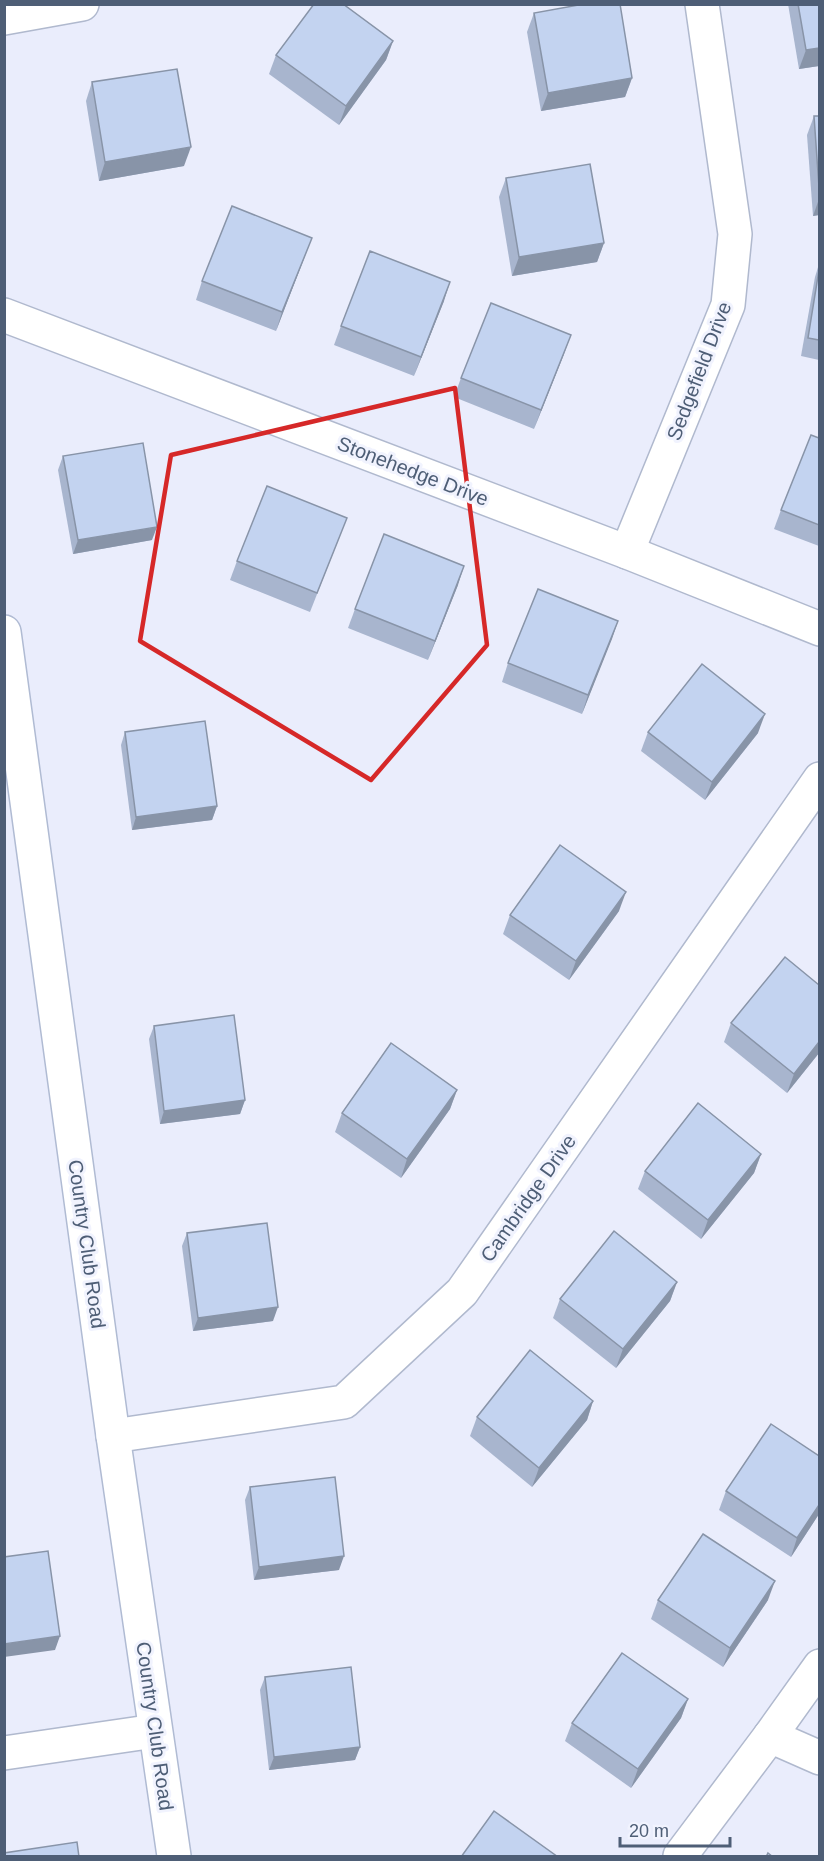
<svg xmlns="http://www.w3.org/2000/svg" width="824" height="1861" viewBox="0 0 824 1861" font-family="Helvetica,sans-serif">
	<rect width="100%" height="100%" fill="#eaedfc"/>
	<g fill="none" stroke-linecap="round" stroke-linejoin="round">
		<!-- street casing -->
		<g stroke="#b0b9ce" stroke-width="36">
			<g id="street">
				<polyline points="4,18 82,4"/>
				<polyline points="4,315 627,552 820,629"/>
				<polyline points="627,552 728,305 735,234 702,4"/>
				<polyline points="113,1436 344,1402 462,1292 820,779"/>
				<polyline points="770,1736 820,1758"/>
				<polyline points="4,1753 155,1731"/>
				<polyline points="680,1856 770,1736 820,1666"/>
			</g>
		</g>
		<!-- secondary casing -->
		<g stroke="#b0bbd3" stroke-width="36">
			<polyline id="secondary" points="4,632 113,1436 174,1856"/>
		</g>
		<!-- street -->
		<use href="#street" stroke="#fff" stroke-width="33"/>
		<!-- secondary -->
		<use href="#secondary" stroke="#fff" stroke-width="33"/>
	</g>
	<!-- wall -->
	<g fill="#a8b5ce">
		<polygon points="788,4 819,4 819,66 799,69"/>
		<polygon points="534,13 632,78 625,97 541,111 527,32"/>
		<polygon points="393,41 386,60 339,125 269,74 276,55"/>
		<polygon points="92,82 184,166 99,181 86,101"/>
		<polygon points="814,116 819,116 819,215 813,216 807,135"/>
		<polygon points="506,178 604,243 597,262 512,276 499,197"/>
		<polygon points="305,256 276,331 196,300 202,281"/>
		<polygon points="819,264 819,360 801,356 815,277"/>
		<polygon points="444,301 414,376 334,345 341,326"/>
		<polygon points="564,354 534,429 454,397 461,378"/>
		<polygon points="819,438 819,546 774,529 781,510"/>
		<polygon points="63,456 152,540 73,554 58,470"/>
		<polygon points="347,518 310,612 230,580 237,561"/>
		<polygon points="458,585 428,660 348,628 355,609"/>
		<polygon points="618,621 582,714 502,682 508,663"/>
		<polygon points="125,732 217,806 212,820 132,830 121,745"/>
		<polygon points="648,732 758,733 705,800 641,751"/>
		<polygon points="619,911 569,980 503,934 510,915"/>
		<polygon points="731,1023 819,1053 787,1093 724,1042"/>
		<polygon points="154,1026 245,1100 240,1114 160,1124 149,1039"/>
		<polygon points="457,1090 450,1109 401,1178 335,1132 342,1113"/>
		<polygon points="761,1154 754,1173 701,1239 638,1189 645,1171"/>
		<polygon points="187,1233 273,1321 193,1331 182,1246"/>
		<polygon points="677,1282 670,1301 616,1368 553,1318 560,1299"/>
		<polygon points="593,1401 587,1420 532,1487 470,1436 477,1417"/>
		<polygon points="250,1487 339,1570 254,1580 245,1500"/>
		<polygon points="726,1491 819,1514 791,1557 719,1510"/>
		<polygon points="658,1600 768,1600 723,1667 651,1619"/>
		<polygon points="265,1677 360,1747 355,1760 269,1770 260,1690"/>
		<polygon points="688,1699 681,1718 631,1788 565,1741 572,1723"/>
	</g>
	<!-- shaded-wall -->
	<g fill="#8894a8">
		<polygon points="393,41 386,60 339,125 346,106"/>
		<polygon points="819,48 819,66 799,69 806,50"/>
		<polygon points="632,78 625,97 541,111 548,93"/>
		<polygon points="191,147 184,166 99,181 105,162"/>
		<polygon points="819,199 819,215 813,216"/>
		<polygon points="312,238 305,256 276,331 282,312"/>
		<polygon points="604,243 597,262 512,276 519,257"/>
		<polygon points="450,282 444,301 414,376 421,357"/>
		<polygon points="571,335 564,354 534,429 541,410"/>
		<polygon points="157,527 152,540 73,554 78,540"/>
		<polygon points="464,566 458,585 428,660 435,641"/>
		<polygon points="618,621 612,639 582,714 588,695"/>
		<polygon points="765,714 758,733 705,800 712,782"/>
		<polygon points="217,806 212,820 132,830 136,817"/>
		<polygon points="626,892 619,911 569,980 576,961"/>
		<polygon points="819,1042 819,1053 787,1093 794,1074"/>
		<polygon points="457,1090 450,1109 401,1178 407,1159"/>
		<polygon points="245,1100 240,1114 160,1124 164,1111"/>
		<polygon points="761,1154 754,1173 701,1239 708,1220"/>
		<polygon points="677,1282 670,1301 616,1368 623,1349"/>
		<polygon points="278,1307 273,1321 193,1331 198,1318"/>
		<polygon points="593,1401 587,1420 532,1487 539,1468"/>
		<polygon points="819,1505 819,1514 791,1557 797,1538"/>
		<polygon points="344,1556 339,1570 254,1580 259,1567"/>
		<polygon points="775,1581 768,1600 723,1667 730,1648"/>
		<polygon points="60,1636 55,1650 4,1657 4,1644"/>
		<polygon points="688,1699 681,1718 631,1788 638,1769"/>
		<polygon points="360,1747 355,1760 269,1770 274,1757"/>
	</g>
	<!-- building -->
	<g fill="#c3d3f0" stroke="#8894a8" stroke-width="1.5">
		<polygon points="314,4 343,4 393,41 346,106 276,55"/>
		<polygon points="584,4 620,4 632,78 548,93 534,13"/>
		<polygon points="798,4 819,4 819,48 806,50"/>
		<polygon points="177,69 191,147 105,162 92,82"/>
		<polygon points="814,116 819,116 819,187"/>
		<polygon points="590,164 604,243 519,257 506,178"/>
		<polygon points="232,206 312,238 282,312 202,281"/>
		<polygon points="370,251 450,282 421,357 341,326"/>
		<polygon points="819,270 819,340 808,338"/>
		<polygon points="491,303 571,335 541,410 461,378"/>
		<polygon points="811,435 819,438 819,525 781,510"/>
		<polygon points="143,443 157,527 78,540 63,456"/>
		<polygon points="267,486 347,518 317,593 237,561"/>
		<polygon points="384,534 464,566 435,641 355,609"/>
		<polygon points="538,589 618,621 588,695 508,663"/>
		<polygon points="702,664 765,714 712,782 648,732"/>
		<polygon points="205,721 217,806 136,817 125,732"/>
		<polygon points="560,845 626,892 576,961 510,915"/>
		<polygon points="785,957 819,985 819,1042 794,1074 731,1023"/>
		<polygon points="234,1015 245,1100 164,1111 154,1026"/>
		<polygon points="391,1043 457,1090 407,1159 342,1113"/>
		<polygon points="698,1103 761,1154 708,1220 645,1171"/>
		<polygon points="267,1223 278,1307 198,1318 187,1233"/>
		<polygon points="614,1231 677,1282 623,1349 560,1299"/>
		<polygon points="530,1350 593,1401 539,1468 477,1417"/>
		<polygon points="771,1424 819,1456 819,1505 797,1538 726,1491"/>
		<polygon points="335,1477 344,1556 259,1567 250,1487"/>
		<polygon points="703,1534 775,1581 730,1648 658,1600"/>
		<polygon points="48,1551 60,1636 4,1644 4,1557"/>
		<polygon points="622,1653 688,1699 638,1769 572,1723"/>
		<polygon points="351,1667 360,1747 274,1757 265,1677"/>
		<polygon points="494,1811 558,1857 461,1857"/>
		<polygon points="77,1842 79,1857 4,1857 4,1853"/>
		<polygon points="768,1853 773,1857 766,1857"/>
	</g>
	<!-- marked area -->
	<path fill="none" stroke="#d62828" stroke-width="4.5" stroke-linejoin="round" d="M455 388 487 645 371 780 140 641 171 455Z"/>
	<g text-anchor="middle" stroke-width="6" stroke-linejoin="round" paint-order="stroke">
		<!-- street labels -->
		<g font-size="20" fill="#4e5e76" stroke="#f1f3fe">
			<text transform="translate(699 371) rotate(-69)" y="7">Sedgefield Drive</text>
			<text transform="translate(413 471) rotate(21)" y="7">Stonehedge Drive</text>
			<text transform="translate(528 1198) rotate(-55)" y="7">Cambridge Drive</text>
			<text transform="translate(87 1244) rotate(82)" y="7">Country Club Road</text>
			<text transform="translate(155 1726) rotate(82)" y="7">Country Club Road</text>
		</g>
	</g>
	<!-- border -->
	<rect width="824" height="1861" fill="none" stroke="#4e5e76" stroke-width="12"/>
	<!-- scale -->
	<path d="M620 1837v9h110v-9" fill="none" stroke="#4e5e76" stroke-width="3"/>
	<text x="629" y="1837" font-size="18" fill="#4e5e76" stroke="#f1f3fe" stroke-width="4.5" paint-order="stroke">20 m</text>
</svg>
